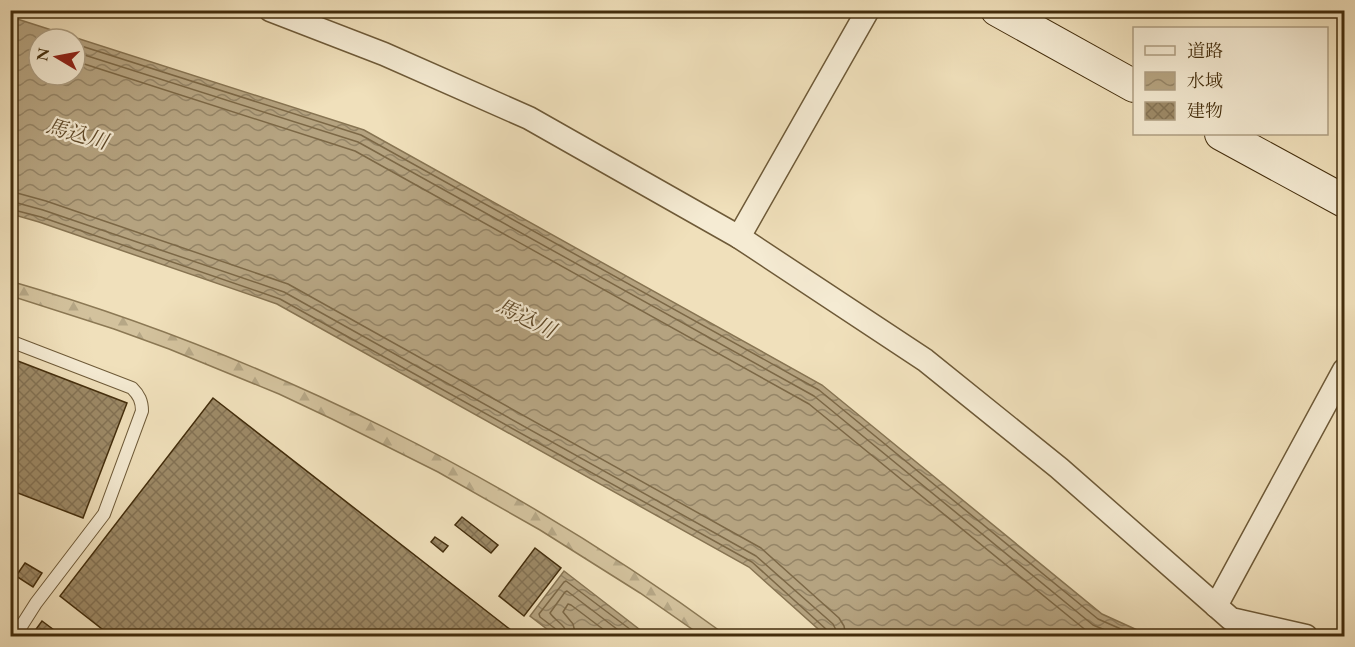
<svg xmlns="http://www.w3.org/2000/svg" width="1355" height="647" viewBox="0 0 1355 647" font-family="'EB Garamond','Noto Serif JP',serif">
	<defs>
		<pattern id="forest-firs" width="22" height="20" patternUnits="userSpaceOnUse" patternTransform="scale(1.5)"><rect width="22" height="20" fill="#d3c29d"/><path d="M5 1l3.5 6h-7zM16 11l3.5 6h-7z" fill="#b6a786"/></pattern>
		<pattern id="water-waves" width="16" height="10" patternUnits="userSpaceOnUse" patternTransform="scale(1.5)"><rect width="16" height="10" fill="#b5a380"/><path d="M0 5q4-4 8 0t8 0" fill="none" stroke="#958567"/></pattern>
		<pattern id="building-cross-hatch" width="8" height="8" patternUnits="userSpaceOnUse" patternTransform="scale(1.5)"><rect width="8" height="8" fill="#9d8a67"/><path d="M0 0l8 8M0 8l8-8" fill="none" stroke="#827153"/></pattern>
	</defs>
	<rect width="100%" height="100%" fill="#f0e0bb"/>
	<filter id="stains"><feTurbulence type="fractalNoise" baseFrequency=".00333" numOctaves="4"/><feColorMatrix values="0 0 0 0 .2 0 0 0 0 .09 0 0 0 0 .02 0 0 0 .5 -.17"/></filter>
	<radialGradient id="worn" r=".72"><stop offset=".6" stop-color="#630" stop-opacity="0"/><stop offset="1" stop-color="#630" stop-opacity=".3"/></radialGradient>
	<!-- forest -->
	<path fill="url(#forest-firs)" stroke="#8b7854" stroke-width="1.5" d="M10 281C268 356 511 478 727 636H702L640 593 540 530 438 472 332 419 279 394 169 349 114 329 11 296Z"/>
	<!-- water -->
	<g fill="url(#water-waves)" stroke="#877452" stroke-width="1.5" fill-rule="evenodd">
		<path d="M11 17 364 130 822 385 1102 614 1146 634 1149 636H826L749 567 277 304 39 222 11 214ZM39 39H75V75H39Z"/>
		<polygon points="564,571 648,636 556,636 530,616"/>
	</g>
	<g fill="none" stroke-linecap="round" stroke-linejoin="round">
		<!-- shore -->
		<g stroke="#7c6846" stroke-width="1.5">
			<polyline points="75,44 361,135 819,390 1098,619 1137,636"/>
			<polyline points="75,52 358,142 814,396 1093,625 1119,636"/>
			<polyline points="75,61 355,151 809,404 1088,632 1097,636"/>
			<polyline points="10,192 17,193 46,201 288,284 761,548 839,618 844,626 846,636"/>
			<polyline points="10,201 43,210 284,292 756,556 833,624 836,630 837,636"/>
			<polyline points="10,209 41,217 280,299 752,562 827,630 829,636"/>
			<polyline points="559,636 557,630 540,617 539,614 564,582 566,581 639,636"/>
			<path d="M567 636C566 624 556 622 550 613L565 592 567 591 626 636"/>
			<polyline points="576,636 573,624 563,612 568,604 571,605 612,636"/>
		</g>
	</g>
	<!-- building -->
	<g fill="url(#building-cross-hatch)" stroke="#432d0c" stroke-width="1.5">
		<polygon points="10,358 127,403 83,518 10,490"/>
		<polygon points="213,398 516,634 514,636 111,636 60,596"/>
		<polygon points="462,517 498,545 491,553 455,525"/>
		<polygon points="435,537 448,546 443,552 431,542"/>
		<polygon points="535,548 561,568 524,616 499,596"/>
		<polygon points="25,563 42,573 33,587 16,576"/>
		<polygon points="42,621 62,636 31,636"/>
	</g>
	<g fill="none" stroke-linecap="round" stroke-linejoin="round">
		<!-- lane casing -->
		<g stroke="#6e5a38" stroke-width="14">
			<path id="lane" d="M10 341 132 388C139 395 142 401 142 411L104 514 36 603 15 636"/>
		</g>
		<!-- street casing -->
		<g stroke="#6e5a38" stroke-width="25">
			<g id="street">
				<polyline points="270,10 384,54 529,118 739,237 868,10"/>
				<polyline points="739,237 925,360 1059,468 1231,619 1306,636"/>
				<polyline points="1216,606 1344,370"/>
			</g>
		</g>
		<!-- secondary casing -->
		<g stroke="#432d0c" stroke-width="34">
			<g id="secondary">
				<polyline points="997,10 1134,86"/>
				<polyline points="1221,134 1344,201"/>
			</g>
		</g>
		<!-- lane -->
		<use href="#lane" stroke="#f5ebd3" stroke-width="12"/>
		<!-- street -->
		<use href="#street" stroke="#f5ebd3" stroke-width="22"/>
		<!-- secondary -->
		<use href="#secondary" stroke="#f5ebd3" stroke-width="32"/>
	</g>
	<g text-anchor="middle" stroke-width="4.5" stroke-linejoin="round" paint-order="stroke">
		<!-- water labels -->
		<g font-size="21" font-style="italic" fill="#604a29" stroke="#f5ebd3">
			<text transform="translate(77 134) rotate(16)" y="7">馬込川</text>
			<text transform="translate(526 318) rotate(26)" y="7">馬込川</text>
		</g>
	</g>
	<!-- margin -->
	<rect width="1355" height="647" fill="none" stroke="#f0e0bb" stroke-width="36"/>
	<rect x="12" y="12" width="1331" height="623" fill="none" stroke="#432d0c" stroke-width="3"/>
	<rect x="18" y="18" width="1319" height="611" fill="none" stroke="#432d0c" stroke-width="1.5"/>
	<!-- legend -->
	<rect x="1133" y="27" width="195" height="108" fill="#f5ebd3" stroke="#ae9f83" stroke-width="1.5"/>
	<rect x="1145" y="46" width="30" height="9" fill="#f5ebd3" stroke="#ae9f83" stroke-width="1.5"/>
	<text x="1187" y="57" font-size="18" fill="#432d0c">道路</text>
	<rect x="1145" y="72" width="30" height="18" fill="url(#water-waves)" stroke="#ae9f83" stroke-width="1.5"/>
	<text x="1187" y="87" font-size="18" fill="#432d0c">水域</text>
	<rect x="1145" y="102" width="30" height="18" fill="url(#building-cross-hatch)" stroke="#ae9f83" stroke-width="1.5"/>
	<text x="1187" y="117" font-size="18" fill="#432d0c">建物</text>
	<!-- north arrow -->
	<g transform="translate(57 57) rotate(280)"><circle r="28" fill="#f5ebd3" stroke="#ae9f83" stroke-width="1.5"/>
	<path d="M0-4.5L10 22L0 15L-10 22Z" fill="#8f2418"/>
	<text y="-9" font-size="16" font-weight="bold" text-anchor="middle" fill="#432d0c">N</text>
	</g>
	<rect width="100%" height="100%" filter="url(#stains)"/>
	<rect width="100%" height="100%" fill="url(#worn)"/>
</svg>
